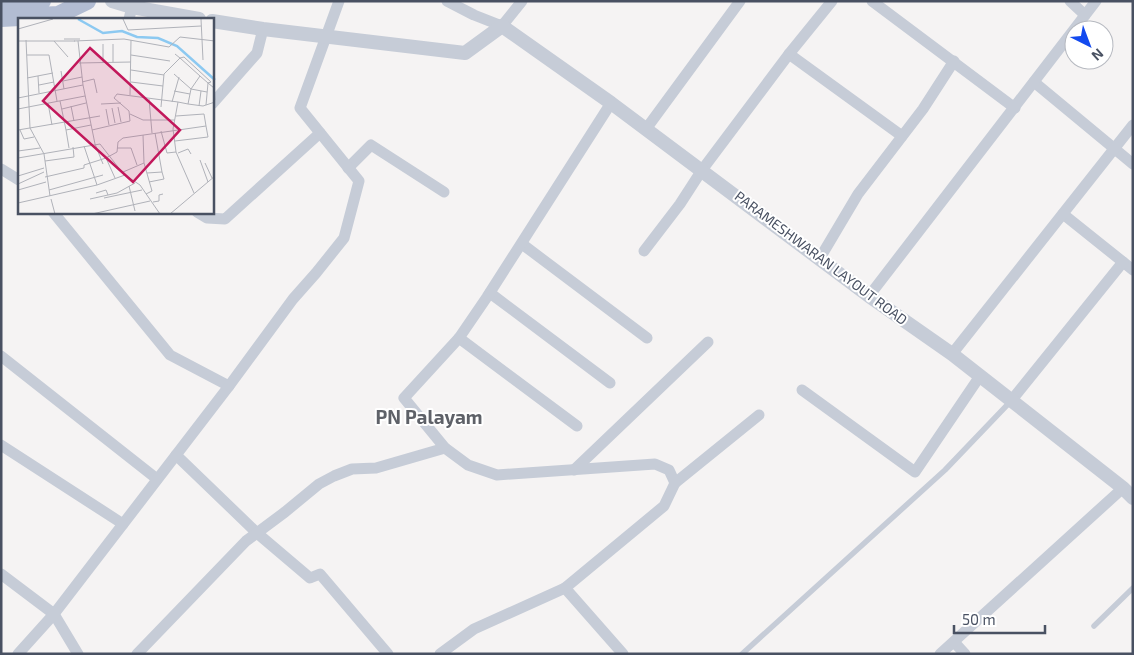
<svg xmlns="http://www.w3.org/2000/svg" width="1134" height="655" viewBox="0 0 1134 655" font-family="'Exo 2',sans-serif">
	<rect width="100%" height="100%" fill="#f5f3f3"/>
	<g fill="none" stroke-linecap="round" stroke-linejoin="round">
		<!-- service -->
		<g stroke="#c6ccd7" stroke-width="5.5">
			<polyline points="1094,626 1133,588"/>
			<polyline points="742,654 945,470 1011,401"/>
		</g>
		<!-- minor -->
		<g stroke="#c6ccd7" stroke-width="11">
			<polyline points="447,1 474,15 502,26 522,1"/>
			<polyline points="872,1 1015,108"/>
			<polyline points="1070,1 1085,15"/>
			<polyline points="129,19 132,7"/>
			<polyline points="789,54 902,136"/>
			<polyline points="1034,82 1133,164"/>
			<polyline points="212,104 257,53 263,29"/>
			<polyline points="646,129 740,1"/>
			<polyline points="348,168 371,145 444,192"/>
			<polyline points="1,169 19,180"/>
			<polyline points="53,212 170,355 229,386"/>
			<polyline points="197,212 207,218 225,219 320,133"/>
			<polyline points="1063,214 1133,270"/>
			<polyline points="522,244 647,338"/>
			<polyline points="644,251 680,204 702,170 789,54 832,1"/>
			<polyline points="820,258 858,194 923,109 954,61"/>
			<polyline points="490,293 610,383"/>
			<polyline points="869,296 1096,1"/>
			<polyline points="459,338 577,426"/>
			<polyline points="952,354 1133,125"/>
			<polyline points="1,356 157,479"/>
			<polyline points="802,390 915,472 980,376"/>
			<polyline points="1011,401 1123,262"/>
			<polyline points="1,445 123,524"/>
			<polyline points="176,455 257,533 310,578 320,574 388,654"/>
			<polyline points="574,470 708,342"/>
			<polyline points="675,483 759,415"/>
			<polyline points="1,574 54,614 78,654"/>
			<polyline points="565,588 623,654"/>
			<polyline points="954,642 965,654"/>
			<polyline points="18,654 54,614 229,386 293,299 316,273 344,238 359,181 300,108 339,1"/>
			<polyline points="137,654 246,541 285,512 319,484 334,476 352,469 376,468 445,448"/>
			<polyline points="440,654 474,629 565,588 664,506 675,483 669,470 655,464 497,475 468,465 445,448 404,398 459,338 487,297 611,103"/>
			<polyline points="940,654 1123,488"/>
		</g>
		<!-- tertiary -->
		<g stroke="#c6ccd7" stroke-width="14">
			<polyline points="112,1 132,7 199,19"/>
			<polyline points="212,21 263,29 465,53 502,26 611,103 869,296 952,354 1123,488 1133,498"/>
		</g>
		<!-- primary -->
		<g stroke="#b2bcd2" stroke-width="18">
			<polyline points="1,4 42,1"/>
			<polyline points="1,18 58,15 87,1"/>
		</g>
	</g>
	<g text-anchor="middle" stroke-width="4" stroke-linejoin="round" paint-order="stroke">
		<!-- street labels -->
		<g font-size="14" fill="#495162" stroke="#fff">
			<text transform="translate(821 258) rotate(37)" y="5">PARAMESHWARAN LAYOUT ROAD</text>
		</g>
		<!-- district labels -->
		<g font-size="19" font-weight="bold" fill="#5e6168" stroke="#fff">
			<text x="429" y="424">PN Palayam</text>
		</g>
	</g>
	<!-- overview -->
	<g transform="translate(18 18)">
		<rect width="196" height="196" fill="#f5f3f3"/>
		<path fill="none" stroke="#8cc9f1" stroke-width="2.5" d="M60 1 85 15 104 13 119 19 140 20 159 28 197 62"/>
		<path fill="none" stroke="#b0b2b9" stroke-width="1" d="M105 1 110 12 183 8M183 1 185 42M0 11 35 1M46 21H62M8 22 12 110 26 136 32 178M0 23H57M36 23 50 39M56 23 106 21 151 29 162 19 197 23M60 23 65 67 77 126 85 146M85 26V44M157 36 162 40 166 39 193 64 190 65 196 70 197 82M9 37H31L39 83M113 37 152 43M95 44V26M61 45 113 44M113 52 146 57M43 53 46 71M156 56 173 71 189 74M20 58 21 75M182 58 190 65 188 87M9 60 35 55M45 63 64 59M64 64 76 61 79 75M113 64 145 68M21 67 36 64M156 73 172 76M112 77 113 22M0 80 65 67M131 81 134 115M42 83 48 112M154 84 161 59M30 85 34 107M83 86 103 85M170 86 185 88 197 84M53 88 56 103M181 88 183 73M100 89 103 104M143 89 146 56 162 40 182 58 173 71 170 86 160 84M94 90 97 105M0 91 67 78M44 91 68 85M88 91 91 107M112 96 125 102H157M0 112 82 98M2 112 6 121 16 119M74 112 112 103 111 93 96 80 99 76 160 84 155 111 158 134 176 175M143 113 149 135 158 134M137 115 144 154M157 123 190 119 188 108M66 128 79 167M51 130 48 112 73 107M99 130H113L119 147M0 133 22 130M160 135 170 131 173 136M0 140 82 126 107 158M88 140 97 160M182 142 190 164M27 143 56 139 55 129M126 145 134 173 128 176M187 145 194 160M105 154 126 145 125 117M129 155 144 154 146 161 131 164M0 158 26 150M27 159 66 150V147L88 140 99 134 100 124 105 120 188 108 186 96 158 98M0 166 26 154M111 168 117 193M0 172 28 164M31 172 85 157M78 175 88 172 90 177M86 180 124 172M33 181 37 196M72 181 99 175 117 165M135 184 141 183V177L145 176M0 185 79 167 107 157 122 167 142 196M74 196 132 183M152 196 197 158"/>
		<path fill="#c2185b" fill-opacity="0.15" stroke="#c2185b" stroke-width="2.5" d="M72 30 162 112 115 164 25 83Z"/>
		<rect width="196" height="196" fill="none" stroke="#495162" stroke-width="2.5"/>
	</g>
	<!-- border -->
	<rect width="1134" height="655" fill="none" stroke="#495162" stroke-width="5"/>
	<!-- north arrow -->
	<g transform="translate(1089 45) rotate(138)"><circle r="24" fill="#ffffff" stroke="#b6b9c0"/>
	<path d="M0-4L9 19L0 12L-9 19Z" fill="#134aef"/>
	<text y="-8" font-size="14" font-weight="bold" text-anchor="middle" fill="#495162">N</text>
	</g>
	<!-- scale -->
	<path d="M954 625v8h91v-8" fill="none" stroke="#495162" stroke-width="2.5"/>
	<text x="962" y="625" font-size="15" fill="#495162" stroke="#ffffff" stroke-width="4" paint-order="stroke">50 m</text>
</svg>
